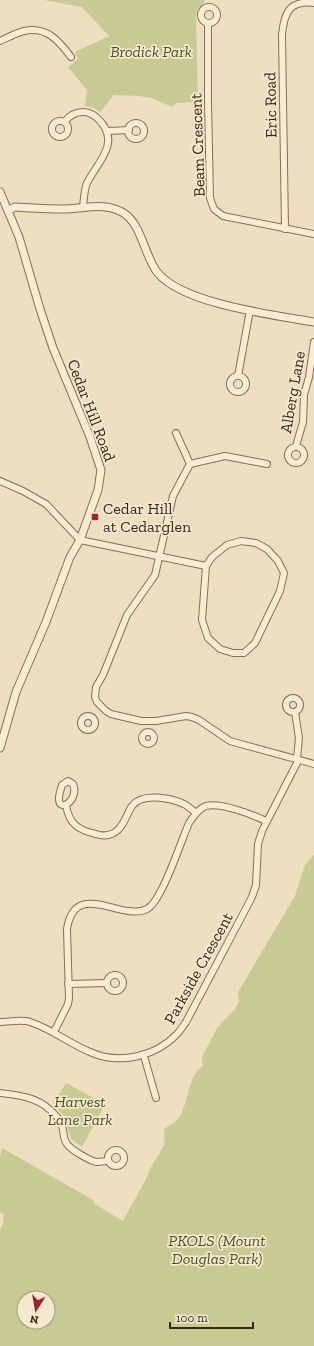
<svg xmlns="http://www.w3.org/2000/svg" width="314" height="1346" viewBox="0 0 314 1346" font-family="'Zilla Slab',serif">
	<rect width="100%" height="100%" fill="#eeddbf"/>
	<!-- green -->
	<g fill="#c7cb93" fill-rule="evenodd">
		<polygon points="44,0 204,0 204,4 198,8 196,15 198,102 176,103 172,107 151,98 139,96 114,95 100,112 94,108 85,106 87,90 68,67 78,59 75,52 109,36 82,7"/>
		<path d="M314 855V1346H0V1229L3 1224 4 1214 0 1212V1158L2 1148 93 1200 95 1204 123 1221 148 1175C150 1164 160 1156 164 1145 165 1140 164 1134 164 1129 168 1126 174 1123 177 1120 190 1105 186 1077 203 1066L202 1057 217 1028 235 1009 239 1002 238 992 295 896 305 865ZM24 1298H48V1322H24Z"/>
		<polygon points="66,1083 105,1104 82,1147 71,1139 64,1116 53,1104"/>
	</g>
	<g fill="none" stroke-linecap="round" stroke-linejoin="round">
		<!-- minor casing -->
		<g stroke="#866e57" stroke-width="8">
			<g id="minor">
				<circle cx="209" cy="15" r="8"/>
				<polyline points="208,23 208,101 210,198 214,209 223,216 314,234"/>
				<path d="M0 41C7 38 16 33 24 31 47 26 59 41 71 57"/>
				<circle cx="60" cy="129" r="8"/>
				<path d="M64 122C69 116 75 112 83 112 90 112 96 116 101 122 120 144 97 163 87 183 84 190 84 199 83 207"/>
				<circle cx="136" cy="131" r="8"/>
				<polyline points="108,131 129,130"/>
				<path d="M285 229 282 35C284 13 289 0 314 3"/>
				<polyline points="238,376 250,310"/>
				<circle cx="238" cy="384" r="8"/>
				<polyline points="176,433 190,464"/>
				<polyline points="296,446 303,422 304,395 309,377 314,342"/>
				<circle cx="296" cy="455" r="8"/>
				<polyline points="267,464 225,456 190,464 173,496 155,575 127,615 103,675 96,687 95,697 97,702 106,711 111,714 141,721 156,721 186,716 192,717 199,720 230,741 314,764"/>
				<polyline points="0,481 23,491 46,504 80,540 206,566"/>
				<polygon points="241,541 256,543 267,549 278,561 284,573 280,591 255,643 244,653 233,653 220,649 208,638 202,620 206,566 212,557 227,545"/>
				<circle cx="293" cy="705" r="7"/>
				<circle cx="88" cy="723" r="7"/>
				<circle cx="148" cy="738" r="6"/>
				<path d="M68 781 73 784C80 800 58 814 59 798 59 794 61 789 62 785Z"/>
				<path d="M66 805C69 824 78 830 96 834 102 836 108 836 114 833 124 827 126 815 132 806 142 792 171 798 184 804 188 806 192 810 196 813"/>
				<circle cx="115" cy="983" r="8"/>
				<polyline points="68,984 107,983"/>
				<path d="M0 1022C9 1022 22 1019 30 1022 52 1029 70 1044 90 1052 119 1065 155 1057 177 1034 180 1031 183 1026 186 1022L252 897 256 885 258 844 262 831 297 763V758L299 738 295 712"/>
				<path d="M54 1032 68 1004 69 998 67 929C75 878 122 922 147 909 162 901 181 841 189 823 193 817 198 809 206 806 221 802 253 815 266 821"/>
				<polyline points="144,1056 156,1098"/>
				<path d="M0 1093C17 1095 36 1097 49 1109 54 1113 60 1120 62 1126 64 1132 63 1139 67 1144 71 1150 89 1160 96 1162 100 1162 104 1161 108 1161"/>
				<circle cx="116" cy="1158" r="8"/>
			</g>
		</g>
		<!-- tertiary casing -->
		<g stroke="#866e57" stroke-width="9">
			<g id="tertiary">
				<polyline points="0,192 19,237 40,309 53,348 90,437 101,470 98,490 80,540 70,557 46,622 16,692 0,748"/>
				<path d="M9 210 15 207C31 208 47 209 63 209 83 209 101 202 120 211 141 220 144 255 157 272 182 304 274 315 314 322"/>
			</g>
		</g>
		<!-- minor -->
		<use href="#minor" stroke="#f9ebd2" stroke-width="6"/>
		<!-- tertiary -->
		<use href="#tertiary" stroke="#f9ebd2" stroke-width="7"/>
	</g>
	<!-- markers -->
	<rect fill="#95272d" stroke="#f5e8ce" stroke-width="1.5" x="91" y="513" width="8" height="8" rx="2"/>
	<g text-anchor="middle" stroke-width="3.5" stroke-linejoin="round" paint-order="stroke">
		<!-- park labels -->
		<g font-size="16" font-style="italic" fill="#485222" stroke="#f5e8ce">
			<text x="151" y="57">Brodick Park</text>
			<text x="80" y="1107">Harvest<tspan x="80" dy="18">Lane Park</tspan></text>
			<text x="217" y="1246">PKOLS (Mount<tspan x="217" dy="18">Douglas Park)</tspan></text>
		</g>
		<!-- street labels -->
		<g font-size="16" fill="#35271c" stroke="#f5e8ce">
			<text transform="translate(270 105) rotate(-91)" y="6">Eric Road</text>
			<text transform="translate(197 145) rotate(-92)" y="6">Beam Crescent</text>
			<text transform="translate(292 392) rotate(-80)" y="6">Alberg Lane</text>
			<text transform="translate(92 410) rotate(69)" y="6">Cedar Hill Road</text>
			<text transform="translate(198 968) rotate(-61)" y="6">Parkside Crescent</text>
		</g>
		<!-- poi labels -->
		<g font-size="16" fill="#35271c" stroke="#f5e8ce" text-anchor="start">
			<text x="103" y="514">Cedar Hill<tspan x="103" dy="18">at Cedarglen</tspan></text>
		</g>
	</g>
	<!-- north arrow -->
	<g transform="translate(36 1310) rotate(191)"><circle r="19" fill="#f5e8ce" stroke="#a89b87"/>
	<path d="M0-3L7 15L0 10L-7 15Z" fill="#95272d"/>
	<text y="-6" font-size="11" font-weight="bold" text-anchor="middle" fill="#35271c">N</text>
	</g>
	<!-- scale -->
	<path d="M170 1322v6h83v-6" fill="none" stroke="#35271c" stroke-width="2"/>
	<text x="176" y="1322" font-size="12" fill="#35271c" stroke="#f5e8ce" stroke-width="3" paint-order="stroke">100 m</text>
</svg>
